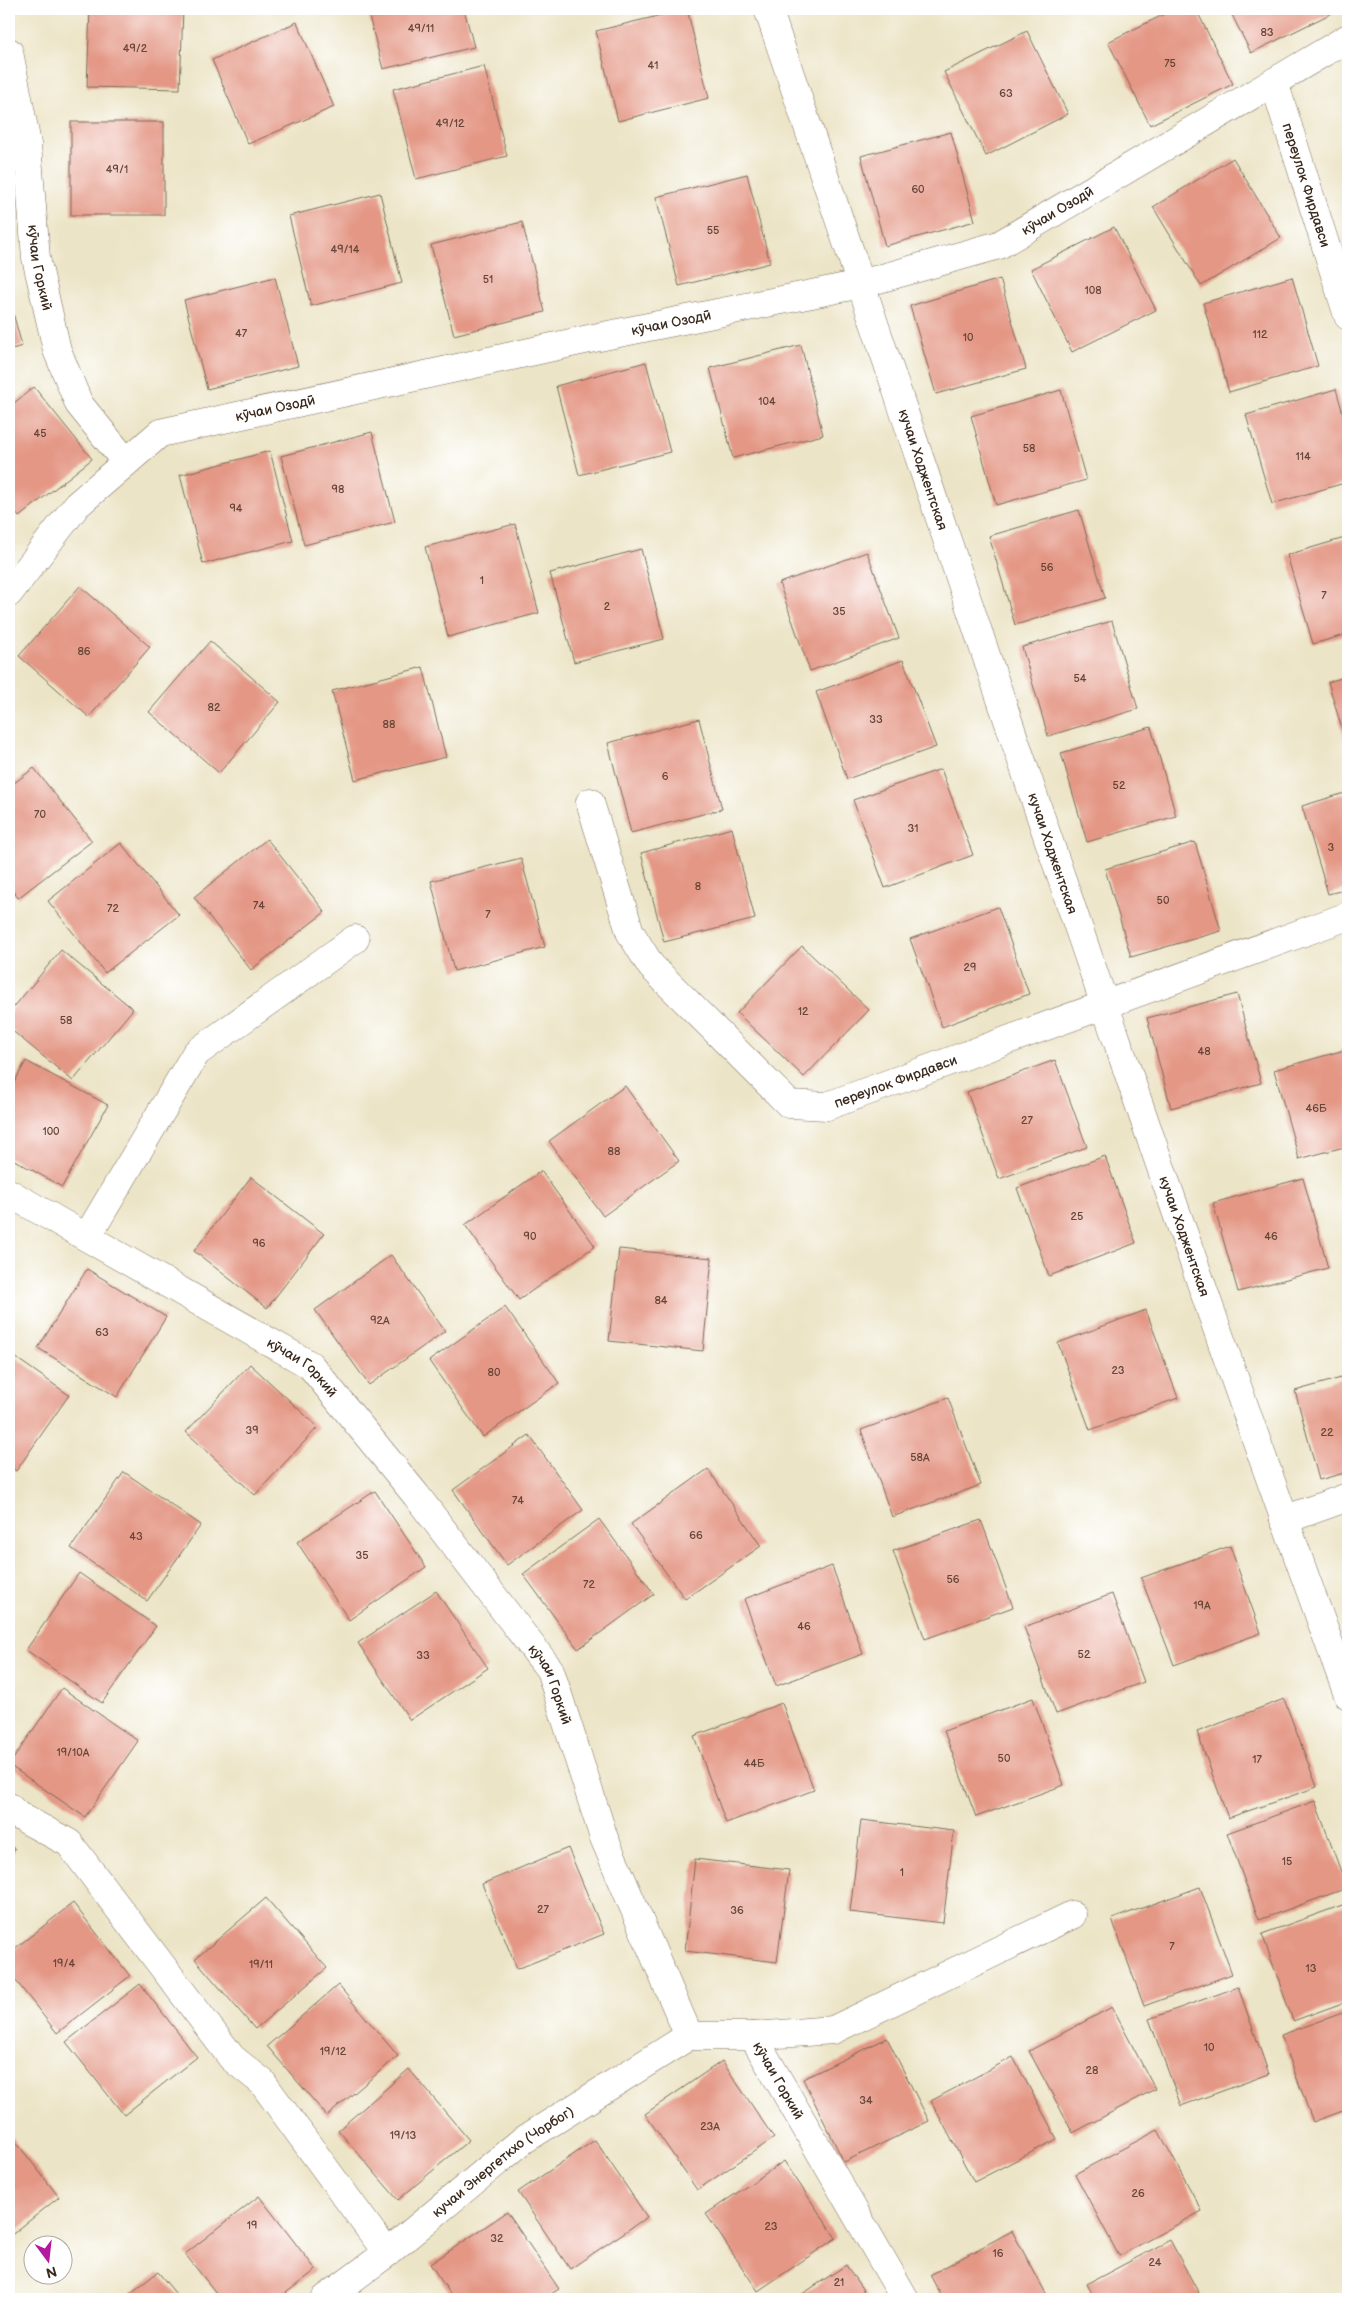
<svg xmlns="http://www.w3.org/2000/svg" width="1357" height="2308" viewBox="0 0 1357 2308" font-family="'Balsamiq Sans',sans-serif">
	<rect width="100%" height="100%" fill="#fff"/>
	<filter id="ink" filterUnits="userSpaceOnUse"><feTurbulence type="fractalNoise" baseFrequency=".02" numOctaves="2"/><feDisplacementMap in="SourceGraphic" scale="10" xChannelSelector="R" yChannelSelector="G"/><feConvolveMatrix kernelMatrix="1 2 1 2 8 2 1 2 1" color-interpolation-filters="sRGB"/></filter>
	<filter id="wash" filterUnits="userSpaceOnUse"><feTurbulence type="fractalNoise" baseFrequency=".0096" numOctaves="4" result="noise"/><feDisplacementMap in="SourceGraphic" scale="20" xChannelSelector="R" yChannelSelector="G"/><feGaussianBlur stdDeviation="1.12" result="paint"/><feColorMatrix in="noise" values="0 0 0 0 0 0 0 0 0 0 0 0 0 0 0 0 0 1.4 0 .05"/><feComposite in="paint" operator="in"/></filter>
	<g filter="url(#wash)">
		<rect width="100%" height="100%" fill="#ece4c6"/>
		<g id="blocks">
			<!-- building -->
			<g fill="#e49785">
				<polygon points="90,9 183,9 180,89 87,87"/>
				<polygon points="367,9 464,9 474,47 383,69"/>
				<polygon points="687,9 709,98 618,121 596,31"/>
				<polygon points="1175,9 1196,9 1233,84 1150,125 1108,42"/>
				<polygon points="1229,9 1333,9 1334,12 1251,53"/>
				<polygon points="297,22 334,107 248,144 212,60"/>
				<polygon points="1027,31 1068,114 986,156 944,72"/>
				<polygon points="484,66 507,156 416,179 393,89"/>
				<rect x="71" y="122" width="93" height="93"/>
				<polygon points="951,132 975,221 885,246 861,156"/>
				<polygon points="1233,158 1281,238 1201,286 1153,207"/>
				<polygon points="747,174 770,263 679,286 656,197"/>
				<polygon points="380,193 402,283 311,306 289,216"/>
				<polygon points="522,222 545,312 454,335 431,245"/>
				<polygon points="1114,227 1156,310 1072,352 1031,269"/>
				<polygon points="275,277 298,366 207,389 184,300"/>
				<polygon points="1292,277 1318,366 1229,392 1203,303"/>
				<polygon points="1000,279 1026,369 936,394 910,306"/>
				<polygon points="9,298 22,346 9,350"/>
				<polygon points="801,345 823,435 733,458 710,368"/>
				<polygon points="646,362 670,452 579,475 556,386"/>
				<polygon points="34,387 92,459 19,517 9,504 9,407"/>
				<polygon points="1336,389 1348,431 1348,482 1272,504 1246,415"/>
				<polygon points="1061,390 1086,480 996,505 971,416"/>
				<polygon points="372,432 395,522 304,545 281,456"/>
				<polygon points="270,451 293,541 203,564 180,475"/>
				<polygon points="1079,510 1105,598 1015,625 989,536"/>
				<polygon points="515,524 539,613 448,637 425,547"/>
				<polygon points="1348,537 1348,634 1313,644 1287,555"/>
				<polygon points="641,549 664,639 574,662 550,573"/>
				<polygon points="867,552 899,638 810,671 779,583"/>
				<polygon points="80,586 150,647 89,717 19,656"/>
				<polygon points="1112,621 1138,709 1048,736 1022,647"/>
				<polygon points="210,641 280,702 219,773 149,712"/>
				<polygon points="903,660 936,747 847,779 816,692"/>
				<polygon points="423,667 446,757 355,780 332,691"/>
				<polygon points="1348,676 1348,749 1328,682"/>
				<polygon points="699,719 722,809 631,833 608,743"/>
				<polygon points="1151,727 1176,816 1087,842 1061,753"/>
				<polygon points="34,768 92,841 18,898 9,886 9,787"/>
				<polygon points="941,769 973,855 885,888 853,800"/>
				<polygon points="1348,792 1348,889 1328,894 1302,806"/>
				<polygon points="732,828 755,919 664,942 641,853"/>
				<polygon points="267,839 325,912 251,970 194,897"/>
				<polygon points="1195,842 1221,931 1131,957 1105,869"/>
				<polygon points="121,843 179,915 105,973 48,901"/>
				<polygon points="521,858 545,947 454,971 431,881"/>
				<polygon points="998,907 1029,994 942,1027 910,939"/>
				<polygon points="802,946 869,1010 804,1077 737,1013"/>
				<polygon points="61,950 133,1009 73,1081 9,1028 9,1013"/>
				<polygon points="1237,994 1261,1083 1171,1108 1147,1018"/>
				<polygon points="1348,1049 1348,1146 1299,1159 1274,1070"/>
				<polygon points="1055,1060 1087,1147 999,1179 967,1092"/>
				<polygon points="26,1061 108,1105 62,1187 9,1157 9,1092"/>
				<polygon points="625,1086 679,1161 603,1216 549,1141"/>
				<polygon points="1105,1156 1136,1243 1049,1276 1017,1188"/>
				<polygon points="541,1171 595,1246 519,1300 465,1225"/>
				<polygon points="251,1177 324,1234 267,1308 194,1251"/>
				<polygon points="1303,1178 1328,1268 1238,1292 1213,1203"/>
				<polygon points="619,1249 712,1258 703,1351 609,1341"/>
				<polygon points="391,1255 445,1331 369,1385 315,1310"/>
				<polygon points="87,1269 166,1317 117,1397 38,1348"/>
				<polygon points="505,1307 559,1383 483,1437 429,1361"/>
				<polygon points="1146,1310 1178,1398 1090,1430 1058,1343"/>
				<polygon points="9,1353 69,1395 16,1471 9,1466"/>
				<polygon points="250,1364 318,1427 255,1495 186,1432"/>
				<polygon points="1348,1376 1348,1472 1319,1480 1295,1391"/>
				<polygon points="948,1398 981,1485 892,1517 861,1430"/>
				<polygon points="529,1435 583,1510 507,1565 453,1490"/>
				<polygon points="708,1469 761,1546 685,1599 631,1524"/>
				<polygon points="124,1472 201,1525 147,1601 71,1548"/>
				<polygon points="375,1491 426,1567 349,1620 297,1542"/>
				<polygon points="599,1519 654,1594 578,1649 523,1574"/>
				<polygon points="981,1520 1013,1607 925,1639 893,1551"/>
				<polygon points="1230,1546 1261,1633 1174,1665 1141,1578"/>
				<polygon points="832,1566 863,1654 776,1686 744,1599"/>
				<polygon points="79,1573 156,1626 102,1703 26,1650"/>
				<polygon points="436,1591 488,1668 410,1720 358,1643"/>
				<polygon points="1112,1594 1144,1682 1056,1714 1024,1627"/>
				<polygon points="62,1688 138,1741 85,1817 9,1765"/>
				<polygon points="1033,1698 1064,1785 976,1817 944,1731"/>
				<polygon points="1284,1699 1317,1787 1228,1818 1197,1732"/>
				<polygon points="782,1703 814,1790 726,1823 694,1736"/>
				<polygon points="1315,1801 1347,1888 1259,1920 1227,1833"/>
				<polygon points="861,1820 954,1831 943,1923 850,1912"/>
				<polygon points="9,1845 15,1849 9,1859"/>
				<polygon points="568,1848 604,1934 517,1969 482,1884"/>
				<polygon points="695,1859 789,1870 777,1962 685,1951"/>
				<polygon points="1200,1887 1232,1974 1144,2006 1112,1919"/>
				<polygon points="266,1898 327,1968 255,2029 195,1959"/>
				<polygon points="73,1903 130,1976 57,2033 9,1972 9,1953"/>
				<polygon points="1348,1903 1348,2001 1293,2021 1262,1934"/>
				<polygon points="140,1984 197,2057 124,2115 66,2042"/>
				<polygon points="338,1985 398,2056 327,2116 267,2046"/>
				<polygon points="1238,1987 1269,2074 1181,2106 1149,2019"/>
				<polygon points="1112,2007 1155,2089 1073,2133 1029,2051"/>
				<polygon points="1348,2011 1348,2109 1313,2122 1281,2035"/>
				<polygon points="887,2038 929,2121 844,2162 803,2079"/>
				<polygon points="1013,2057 1057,2139 974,2182 931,2101"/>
				<polygon points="722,2061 774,2138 697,2190 645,2114"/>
				<polygon points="409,2069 469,2140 398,2200 338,2130"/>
				<polygon points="1158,2130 1202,2211 1119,2256 1075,2174"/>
				<polygon points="9,2133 59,2197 9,2237"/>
				<polygon points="595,2140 647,2217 570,2269 518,2192"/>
				<polygon points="784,2161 836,2238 758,2291 706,2214"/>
				<polygon points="259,2196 316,2270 278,2299 221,2299 185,2254"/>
				<polygon points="507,2212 559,2289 543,2299 454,2299 430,2264"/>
				<polygon points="1012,2231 1049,2299 943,2299 930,2275"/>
				<polygon points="1170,2240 1202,2299 1095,2299 1087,2284"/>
				<polygon points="846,2265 869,2299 795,2299"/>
				<polygon points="158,2272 180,2299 123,2299"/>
			</g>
		</g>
	</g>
	<g filter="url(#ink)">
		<use href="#blocks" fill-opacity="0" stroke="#796b59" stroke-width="1"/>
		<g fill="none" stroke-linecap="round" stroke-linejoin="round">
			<!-- minor casing -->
			<g stroke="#796b59" stroke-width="29">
				<g id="minor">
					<path id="s1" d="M9 52 27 144 36 258 57 350 79 404 126 462"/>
					<path id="s2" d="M1274 82 1348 316"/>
					<path id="s3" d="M9 593 77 505 160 433 589 339 861 284 999 245 1348 38"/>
					<path id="s4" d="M590 802 630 932 651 966 789 1104 827 1106 1348 916"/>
					<path id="s5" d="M9 1193 310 1365 416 1495 550 1670 604 1838 689 2036H753L905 2299"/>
					<polyline points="87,1237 196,1053 355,939"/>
					<polyline points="1284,1520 1348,1497"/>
					<polyline points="9,1807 17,1815 69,1843 232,2058 262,2082 387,2253"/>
					<polyline points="753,2036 833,2030 1072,1915"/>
					<path id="s6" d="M325 2299 387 2253 522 2141 689 2036"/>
				</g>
			</g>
			<!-- major casing -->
			<g stroke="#796b59" stroke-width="29">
				<g id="major">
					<path id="s7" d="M768 9C959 572 1144 1136 1348 1695"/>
				</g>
			</g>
			<!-- minor -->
			<use href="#minor" stroke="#fff" stroke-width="28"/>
			<!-- major -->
			<use href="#major" stroke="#fff" stroke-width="28"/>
		</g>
	</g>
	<g text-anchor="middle" stroke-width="4" stroke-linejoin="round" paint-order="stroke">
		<!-- number labels -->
		<g font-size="11" fill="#654538">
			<text x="421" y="32">49/11</text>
			<text x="1267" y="36">83</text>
			<text x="135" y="52">49/2</text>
			<text x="1170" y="67">75</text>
			<text x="653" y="69">41</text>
			<text x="1006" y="97">63</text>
			<text x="450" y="127">49/12</text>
			<text x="117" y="173">49/1</text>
			<text x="918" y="193">60</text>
			<text x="713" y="234">55</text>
			<text x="345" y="253">49/14</text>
			<text x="488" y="283">51</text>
			<text x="1093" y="294">108</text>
			<text x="241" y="337">47</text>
			<text x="1260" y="338">112</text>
			<text x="968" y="341">10</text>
			<text x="767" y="405">104</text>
			<text x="40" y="437">45</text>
			<text x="1029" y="452">58</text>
			<text x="1303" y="460">114</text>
			<text x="338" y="493">98</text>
			<text x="236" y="512">94</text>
			<text x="1047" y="571">56</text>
			<text x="482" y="584">1</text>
			<text x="1324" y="599">7</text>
			<text x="607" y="610">2</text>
			<text x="839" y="615">35</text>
			<text x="84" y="655">86</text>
			<text x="1080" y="682">54</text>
			<text x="214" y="711">82</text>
			<text x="876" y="723">33</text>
			<text x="389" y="728">88</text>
			<text x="665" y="780">6</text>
			<text x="1119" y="789">52</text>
			<text x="40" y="818">70</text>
			<text x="913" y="832">31</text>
			<text x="1331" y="851">3</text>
			<text x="698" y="890">8</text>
			<text x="1163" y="904">50</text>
			<text x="259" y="909">74</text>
			<text x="113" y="912">72</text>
			<text x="488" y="918">7</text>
			<text x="970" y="971">29</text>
			<text x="803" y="1015">12</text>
			<text x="66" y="1024">58</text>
			<text x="1204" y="1055">48</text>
			<text x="1316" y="1112">46Б</text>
			<text x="1027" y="1124">27</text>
			<text x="51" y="1135">100</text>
			<text x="614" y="1155">88</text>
			<text x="1077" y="1220">25</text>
			<text x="530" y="1240">90</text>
			<text x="1271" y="1240">46</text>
			<text x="259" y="1247">96</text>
			<text x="661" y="1304">84</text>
			<text x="380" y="1324">92А</text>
			<text x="102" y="1336">63</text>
			<text x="1118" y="1374">23</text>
			<text x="494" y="1376">80</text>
			<text x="252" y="1434">39</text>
			<text x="1327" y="1436">22</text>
			<text x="920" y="1461">58А</text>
			<text x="518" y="1504">74</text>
			<text x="696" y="1539">66</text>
			<text x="136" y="1540">43</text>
			<text x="362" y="1559">35</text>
			<text x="953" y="1583">56</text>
			<text x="589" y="1588">72</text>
			<text x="1202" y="1609">19А</text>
			<text x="804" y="1630">46</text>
			<text x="1084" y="1658">52</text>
			<text x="423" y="1659">33</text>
			<text x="73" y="1756">19/10А</text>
			<text x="1004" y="1762">50</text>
			<text x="1257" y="1763">17</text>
			<text x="754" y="1767">44Б</text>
			<text x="1287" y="1865">15</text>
			<text x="902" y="1876">1</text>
			<text x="543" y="1913">27</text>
			<text x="737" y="1914">36</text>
			<text x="1172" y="1950">7</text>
			<text x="64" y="1967">19/4</text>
			<text x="261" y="1968">19/11</text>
			<text x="1311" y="1972">13</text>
			<text x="1209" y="2051">10</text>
			<text x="333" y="2055">19/12</text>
			<text x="1092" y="2074">28</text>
			<text x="866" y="2104">34</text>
			<text x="710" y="2130">23А</text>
			<text x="403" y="2139">19/13</text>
			<text x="1138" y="2197">26</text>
			<text x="252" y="2229">19</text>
			<text x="771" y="2230">23</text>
			<text x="497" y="2242">32</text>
			<text x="998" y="2257">16</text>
			<text x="1155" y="2266">24</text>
			<text x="839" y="2286">21</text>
		</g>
		<!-- street labels -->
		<g font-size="14" fill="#3b2a1e" stroke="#fff">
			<text dy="5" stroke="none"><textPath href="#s2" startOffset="108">переулок Фирдавси</textPath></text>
			<text dy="5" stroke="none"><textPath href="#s3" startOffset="1149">кӯчаи Озодӣ</textPath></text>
			<text dy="5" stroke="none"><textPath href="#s1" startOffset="218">кӯчаи Горкий</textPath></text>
			<text dy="5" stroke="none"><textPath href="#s3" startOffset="744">кӯчаи Озодӣ</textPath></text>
			<text dy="5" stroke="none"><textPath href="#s3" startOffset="339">кӯчаи Озодӣ</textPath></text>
			<text dy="5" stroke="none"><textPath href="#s7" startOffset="486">кучаи Ходжентская</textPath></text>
			<text dy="5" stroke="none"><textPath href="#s7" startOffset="891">кучаи Ходжентская</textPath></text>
			<text dy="5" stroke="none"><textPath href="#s4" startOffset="482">переулок Фирдавси</textPath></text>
			<text dy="5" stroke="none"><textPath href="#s7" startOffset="1296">кучаи Ходжентская</textPath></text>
			<text dy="5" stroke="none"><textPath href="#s5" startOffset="342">кӯчаи Горкий</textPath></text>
			<text dy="5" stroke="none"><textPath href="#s5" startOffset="748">кӯчаи Горкий</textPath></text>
			<text dy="5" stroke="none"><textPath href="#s5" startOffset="1242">кӯчаи Горкий</textPath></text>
			<text dy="5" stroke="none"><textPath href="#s6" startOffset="225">кучаи Энергеткхо (Чорбог)</textPath></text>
		</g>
	</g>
	<!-- margin -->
	<rect width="1357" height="2308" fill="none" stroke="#fff" stroke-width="30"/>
	<!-- north arrow -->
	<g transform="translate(48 2260) rotate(165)"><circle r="24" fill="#ffffff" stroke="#b1aaa5"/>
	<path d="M0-4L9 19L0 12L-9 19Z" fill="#b5179e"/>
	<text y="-8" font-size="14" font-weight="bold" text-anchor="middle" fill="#3b2a1e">N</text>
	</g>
</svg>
